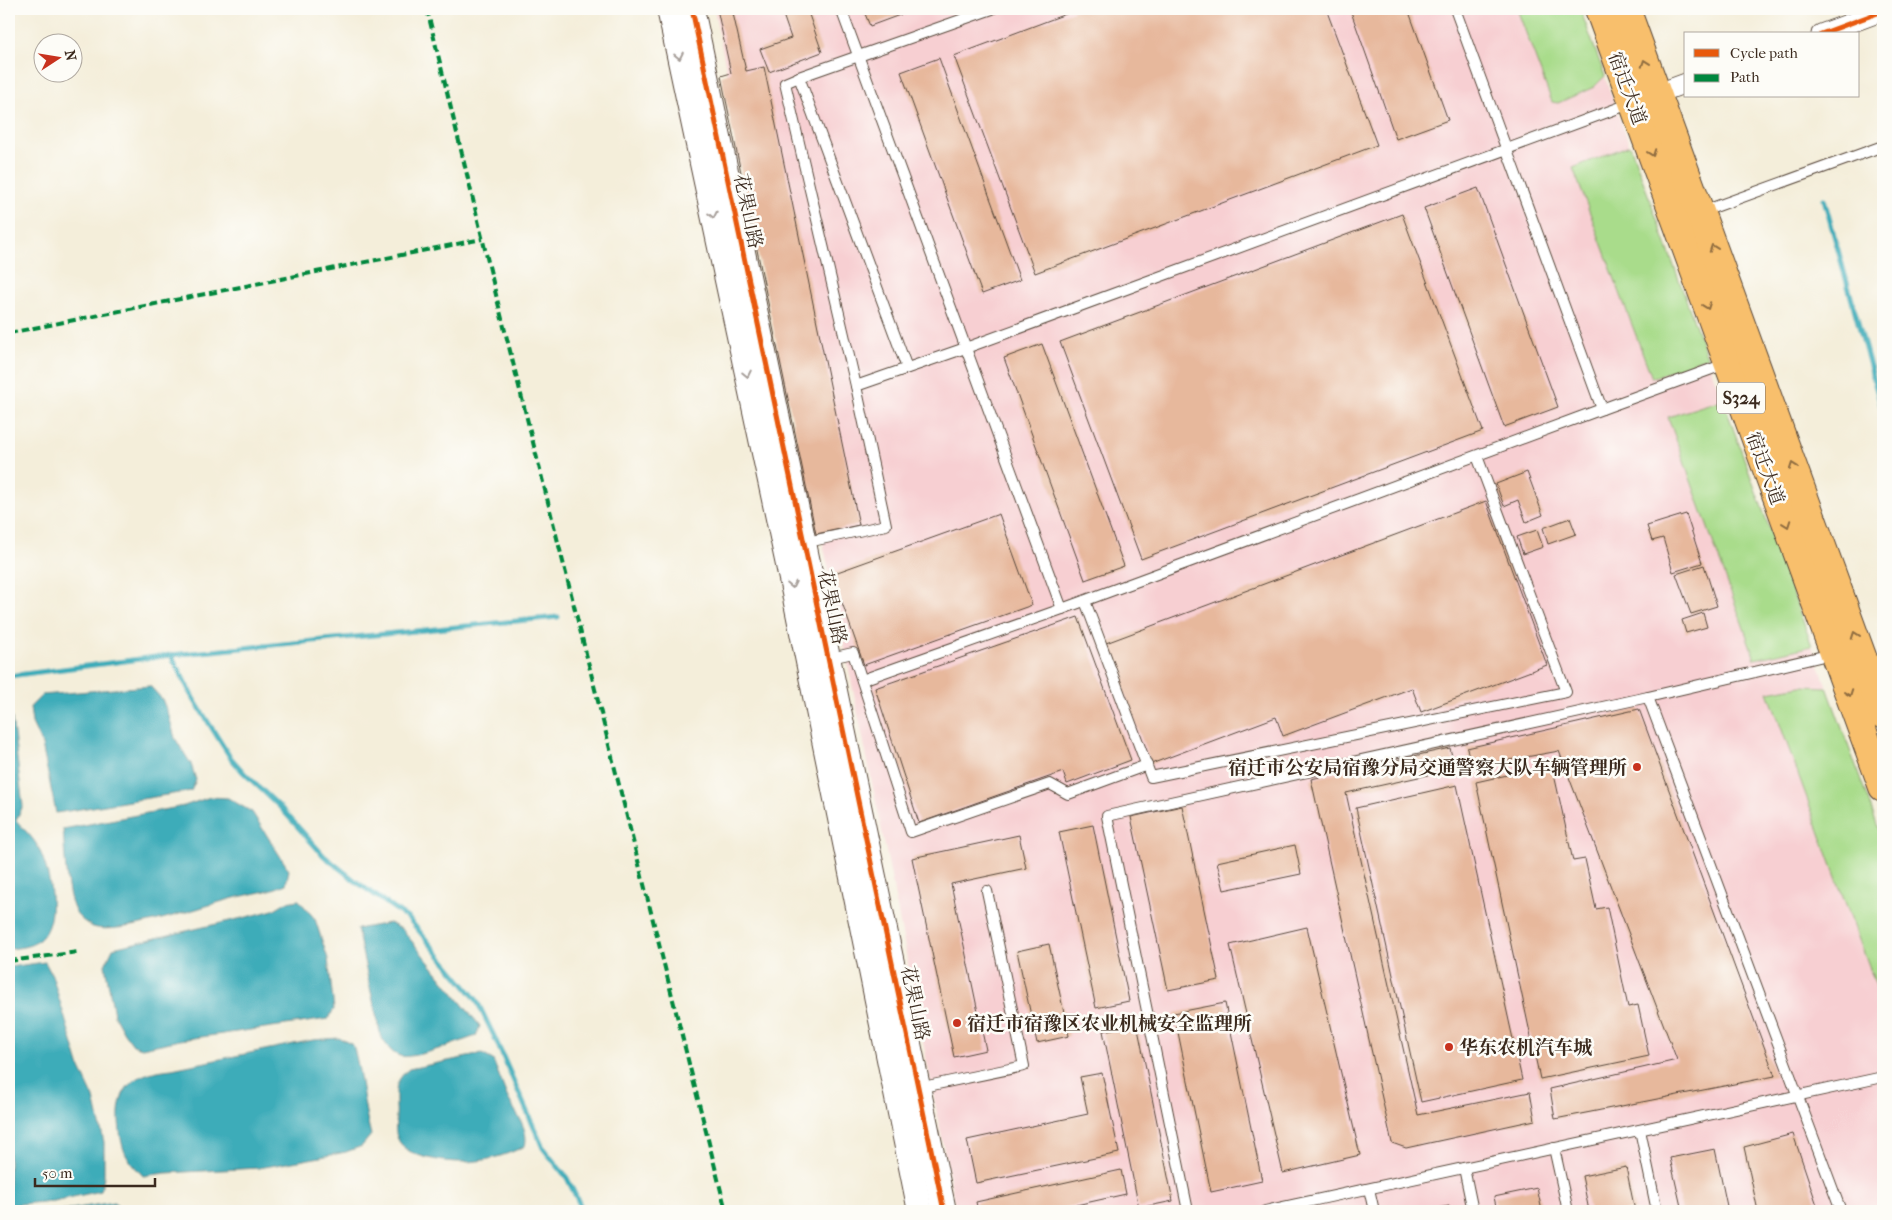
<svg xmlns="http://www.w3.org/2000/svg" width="1892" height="1220" viewBox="0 0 1892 1220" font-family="'IM FELL French Canon','Noto Serif SC',serif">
	<rect width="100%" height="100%" fill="#fdfcf7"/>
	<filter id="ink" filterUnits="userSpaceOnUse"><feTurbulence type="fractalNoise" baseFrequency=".02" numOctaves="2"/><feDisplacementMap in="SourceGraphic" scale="10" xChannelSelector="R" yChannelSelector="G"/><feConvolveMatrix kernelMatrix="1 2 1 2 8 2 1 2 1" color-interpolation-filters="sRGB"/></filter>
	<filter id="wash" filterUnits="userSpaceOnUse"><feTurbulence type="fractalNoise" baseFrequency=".0096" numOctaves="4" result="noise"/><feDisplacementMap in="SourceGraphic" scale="20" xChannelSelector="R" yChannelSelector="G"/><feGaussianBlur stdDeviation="1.12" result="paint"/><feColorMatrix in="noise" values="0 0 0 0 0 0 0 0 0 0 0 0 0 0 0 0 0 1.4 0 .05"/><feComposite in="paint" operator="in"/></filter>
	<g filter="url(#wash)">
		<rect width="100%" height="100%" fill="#f4eeda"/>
		<!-- built -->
		<polygon fill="#f7cfd2" points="714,9 1580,9 1883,841 1883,1211 956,1211 886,851"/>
		<!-- green -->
		<g fill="#a9dc8b" stroke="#728354">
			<polygon points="1517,9 1580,9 1605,76 1594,87 1558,103 1552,102"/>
			<polygon points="1630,145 1707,357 1652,378 1573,168"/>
			<polygon points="1718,401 1724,403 1812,646 1755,659 1668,417"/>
			<polygon points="1801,686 1827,687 1883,841 1883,1005 1768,692"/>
		</g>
		<!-- water -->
		<g fill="#3cacb9" stroke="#3c6b6c">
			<polygon points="150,686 162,699 169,716 175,738 191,764 196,780 191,791 56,813 42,745 32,723 30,707 42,695"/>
			<path d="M9 715 12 718 23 806 16 820C23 829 33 837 38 847 50 870 61 922 38 941 30 947 18 948 9 949Z"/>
			<path d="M210 797 228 798 252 812 289 870 286 884C267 893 246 894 227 900 197 908 119 936 93 927 89 925 83 921 80 918 65 905 65 850 63 829L184 806Z"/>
			<polygon points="299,900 315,919 328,959 334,1009 328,1019 180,1040 142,1048 133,1045 124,1033 114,1015 105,965 113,948 251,916 273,910 286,902"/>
			<path d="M389 923 402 929 480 1026 476 1036C462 1041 412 1060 400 1056 390 1053 387 1045 381 1037L357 929Z"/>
			<polygon points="45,962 52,975 80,1068 94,1098 104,1142 104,1176 101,1191 54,1201 9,1205 9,967"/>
			<path d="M339 1038 353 1045C362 1075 363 1106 371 1135L362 1146 346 1152 315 1158 259 1168 165 1173 143 1176C138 1170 130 1163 126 1155 121 1144 120 1133 119 1121 117 1083 139 1072 172 1069L313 1040Z"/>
			<path d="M482 1054 493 1060C498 1072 502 1084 507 1096 514 1111 530 1129 525 1146 493 1162 462 1166 428 1158 415 1155 402 1150 397 1137 394 1129 397 1115 396 1107 396 1089 394 1081 409 1069Z"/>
			<polygon points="115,1202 120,1211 58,1211"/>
		</g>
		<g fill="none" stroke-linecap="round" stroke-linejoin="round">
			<!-- stream -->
			<g stroke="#3cacb9" stroke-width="5">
				<polyline points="1824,199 1883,413"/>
				<polyline points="171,655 193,698 230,757 244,773 280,807 324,856 358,883 409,919 476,999 494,1036 543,1148 567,1178 583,1211"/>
				<polyline points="9,676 171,655 558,617"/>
			</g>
		</g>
		<g id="blocks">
			<!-- building -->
			<g fill="#e7b89c">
				<polygon points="717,9 732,9 746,71 764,67 859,525 816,534 721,76 731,73"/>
				<polygon points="781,9 807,9 822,52 769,72 760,49 791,38"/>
				<polygon points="863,9 916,9 870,26"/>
				<polygon points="1079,9 1326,9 1377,145 1035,273 954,56"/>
				<polygon points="1350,9 1408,9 1448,120 1396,139"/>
				<polygon points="939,58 1020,280 982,294 901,72"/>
				<polygon points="1478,188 1558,407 1504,427 1424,208"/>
				<polygon points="1402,214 1483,431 1141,559 1060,342"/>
				<polygon points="1042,344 1124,566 1085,580 1004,358"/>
				<polygon points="1527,472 1543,515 1526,522 1518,500 1504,506 1496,484"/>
				<polygon points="1486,501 1547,665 1421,712 1412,688 1283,736 1276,717 1151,764 1106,643"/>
				<polygon points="999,514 1032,605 864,665 832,574"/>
				<polygon points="1686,514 1702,563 1673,572 1663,538 1652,541 1647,526"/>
				<polygon points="1570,518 1576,534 1548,544 1543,528"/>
				<polygon points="1537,530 1543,547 1523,554 1517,537"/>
				<polygon points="1704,565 1717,606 1691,614 1676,574"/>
				<polygon points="1703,613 1707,627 1686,633 1682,620"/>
				<polygon points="1078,617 1131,760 1067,784 1063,772 919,823 875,688"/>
				<polygon points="1639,709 1775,1076 1555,1119 1550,1089 1677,1060 1559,751 1471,767 1467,748"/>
				<polygon points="1450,748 1455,769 1346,793 1418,1115 1530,1092 1535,1120 1406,1148 1392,1143 1311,779"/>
				<polygon points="1552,765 1573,861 1585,859 1596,909 1607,907 1628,1007 1638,1005 1649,1056 1540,1079 1476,782"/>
				<polygon points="1457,785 1522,1080 1421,1102 1356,808"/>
				<polygon points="1182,806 1219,980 1168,990 1131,817"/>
				<polygon points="1093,825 1129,1001 1096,1008 1059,832"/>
				<polygon points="1019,835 1026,868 951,884 986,1050 954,1057 912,858"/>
				<polygon points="1295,845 1301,874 1224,890 1217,862"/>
				<polygon points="1307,927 1360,1155 1283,1173 1230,945"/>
				<polygon points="1049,944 1069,1036 1037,1043 1017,951"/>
				<polygon points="1225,1003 1262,1181 1211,1192 1174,1013"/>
				<polygon points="1137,1024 1173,1201 1139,1208 1103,1031"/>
				<polygon points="1102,1073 1119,1153 976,1183 967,1140 1088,1114 1080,1077"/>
				<polygon points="1793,1134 1819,1211 1758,1211 1744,1147"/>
				<polygon points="1715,1149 1728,1211 1682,1211 1670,1158"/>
				<polygon points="1626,1167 1635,1211 1589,1211 1582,1176"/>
				<polygon points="1121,1170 1126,1194 1049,1211 978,1211 976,1202"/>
				<polygon points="1537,1188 1542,1211 1497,1211 1494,1197"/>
				<polygon points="1449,1206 1451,1211 1427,1211 1427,1210"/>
			</g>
		</g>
	</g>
	<g filter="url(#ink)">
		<use href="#blocks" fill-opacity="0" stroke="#57473a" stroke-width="1"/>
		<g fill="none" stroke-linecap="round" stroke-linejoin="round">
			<!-- service casing -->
			<g stroke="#57473a" stroke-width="12">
				<g id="service">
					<polyline points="841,9 1062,609 1602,409 1455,9"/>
					<polyline points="799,77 785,83 856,386"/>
					<polyline points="1701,212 1883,146"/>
					<polyline points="907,368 799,77 992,9"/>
					<polyline points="1602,409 1728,363"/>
					<polyline points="803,543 886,525 856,386 974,345 1632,103"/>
					<polyline points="1085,601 1151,777 1566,692 1477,456"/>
					<polyline points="826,659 853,653 911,832 1050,784 1068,794 1147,765"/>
					<polyline points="862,680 1062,609"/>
					<polyline points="1648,697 1832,654"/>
					<polyline points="918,1088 1024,1066 987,891"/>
					<polyline points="1640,1130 1657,1211"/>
					<polyline points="1554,1148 1568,1211"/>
					<polyline points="1464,1168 1473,1211"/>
					<polyline points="1369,1189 1374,1211"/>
					<polyline points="1188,1211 1107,816 1648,697 1841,1211"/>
					<polyline points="1265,1211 1883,1077"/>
				</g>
			</g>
			<!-- minor casing -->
			<g stroke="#57473a" stroke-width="21">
				<g id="minor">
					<polyline points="1821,34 1883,11"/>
					<polyline points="1656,94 1686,83"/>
				</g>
			</g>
			<!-- tertiary casing -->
			<g stroke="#57473a" stroke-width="26">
				<g id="tertiary">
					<polyline points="669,9 794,593 920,1211"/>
					<polyline points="692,9 944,1211"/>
				</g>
			</g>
			<!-- primary casing -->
			<g stroke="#57473a" stroke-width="30">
				<g id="primary">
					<polyline points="1599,9 1883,787"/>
					<polyline points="1626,9 1883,714"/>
				</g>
			</g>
			<!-- service -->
			<use href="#service" stroke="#fff" stroke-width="10"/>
			<!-- minor -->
			<use href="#minor" stroke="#fff" stroke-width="19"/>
			<!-- tertiary -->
			<use href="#tertiary" stroke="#fff" stroke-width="24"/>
			<!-- primary -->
			<use href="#primary" stroke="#f8bf6c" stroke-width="28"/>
			<!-- quiet -->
			<g stroke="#00873e" stroke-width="4" stroke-dasharray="8 4" stroke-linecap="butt">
				<polyline points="427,9 497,299 726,1211"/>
				<polyline points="9,333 482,239"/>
				<polyline points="9,961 79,952"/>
			</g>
			<!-- cycleway casing -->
			<g stroke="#fdfcf7" stroke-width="8">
				<g id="cycleway">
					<polyline points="692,9 944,1211"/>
					<polyline points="1821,34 1883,11"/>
				</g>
			</g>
			<!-- cycleway -->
			<use href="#cycleway" stroke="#e8590c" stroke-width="5"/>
		</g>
		<!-- one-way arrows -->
		<defs><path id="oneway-chevron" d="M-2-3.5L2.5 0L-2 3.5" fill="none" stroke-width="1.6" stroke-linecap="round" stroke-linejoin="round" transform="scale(1.25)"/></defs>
		<g stroke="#a79f9a">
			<use href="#oneway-chevron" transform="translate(679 56) rotate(78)"/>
			<use href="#oneway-chevron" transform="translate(713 215) rotate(78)"/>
			<use href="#oneway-chevron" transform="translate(747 374) rotate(78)"/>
			<use href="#oneway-chevron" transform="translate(792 585) rotate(78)"/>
		</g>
		<g stroke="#906d41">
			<use href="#oneway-chevron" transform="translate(1645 63) rotate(-110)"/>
			<use href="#oneway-chevron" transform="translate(1652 153) rotate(70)"/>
			<use href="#oneway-chevron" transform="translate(1713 248) rotate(-110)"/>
			<use href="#oneway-chevron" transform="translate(1707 306) rotate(70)"/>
			<use href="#oneway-chevron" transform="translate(1793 466) rotate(-110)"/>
			<use href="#oneway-chevron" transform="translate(1787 524) rotate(70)"/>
			<use href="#oneway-chevron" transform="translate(1855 635) rotate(-110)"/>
			<use href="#oneway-chevron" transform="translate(1849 693) rotate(70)"/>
		</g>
	</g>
	<!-- markers -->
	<g fill="#c8321e" stroke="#fdfcf7" stroke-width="2">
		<circle cx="1637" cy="767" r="5"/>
		<circle cx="957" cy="1023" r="5"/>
		<circle cx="1449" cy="1047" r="5"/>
	</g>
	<g text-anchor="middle" stroke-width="5" stroke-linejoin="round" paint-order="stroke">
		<!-- shield labels -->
		<rect fill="#fdfcf7" stroke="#75695f" stroke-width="1" x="1717" y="382.5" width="48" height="31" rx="4"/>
		<g font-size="18" font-weight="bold" fill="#3b2a1e">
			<text x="1741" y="404">S324</text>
		</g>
		<!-- street labels -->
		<g font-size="19" fill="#3b2a1e" stroke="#fdfcf7">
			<text transform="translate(1628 88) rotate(70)" y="7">宿迁大道</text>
			<text transform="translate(749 211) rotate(78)" y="7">花果山路</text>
			<text transform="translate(1766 468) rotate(70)" y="7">宿迁大道</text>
			<text transform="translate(833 607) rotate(78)" y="7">花果山路</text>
			<text transform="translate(916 1003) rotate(78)" y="7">花果山路</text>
		</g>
		<!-- poi labels -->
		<g font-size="19" font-weight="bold" fill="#3b2a1e" stroke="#fdfcf7" text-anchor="start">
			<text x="1627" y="774" text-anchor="end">宿迁市公安局宿豫分局交通警察大队车辆管理所</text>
			<text x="967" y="1030">宿迁市宿豫区农业机械安全监理所</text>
			<text x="1459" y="1054">华东农机汽车城</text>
		</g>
	</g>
	<!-- margin -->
	<rect width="1892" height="1220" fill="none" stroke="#fdfcf7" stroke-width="30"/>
	<!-- legend -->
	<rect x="1684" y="32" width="175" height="65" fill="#fdfcf7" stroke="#afa8a0"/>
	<rect x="1694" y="49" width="25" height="8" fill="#e8590c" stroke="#afa8a0"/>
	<text x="1730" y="58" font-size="15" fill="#3b2a1e">Cycle path</text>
	<rect x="1694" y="74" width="25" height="8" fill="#00873e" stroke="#afa8a0"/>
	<text x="1730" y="82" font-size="15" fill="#3b2a1e">Path</text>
	<!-- north arrow -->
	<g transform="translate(58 58) rotate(78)"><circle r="24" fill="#fdfcf7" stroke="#afa8a0"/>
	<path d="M0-4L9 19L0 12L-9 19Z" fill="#c8321e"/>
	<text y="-8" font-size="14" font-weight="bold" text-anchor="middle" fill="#3b2a1e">N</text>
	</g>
	<!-- scale -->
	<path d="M35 1178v8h120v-8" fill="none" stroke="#3b2a1e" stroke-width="2.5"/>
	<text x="42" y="1178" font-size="15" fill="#3b2a1e" stroke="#fdfcf7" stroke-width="4" paint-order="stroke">50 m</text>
</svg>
